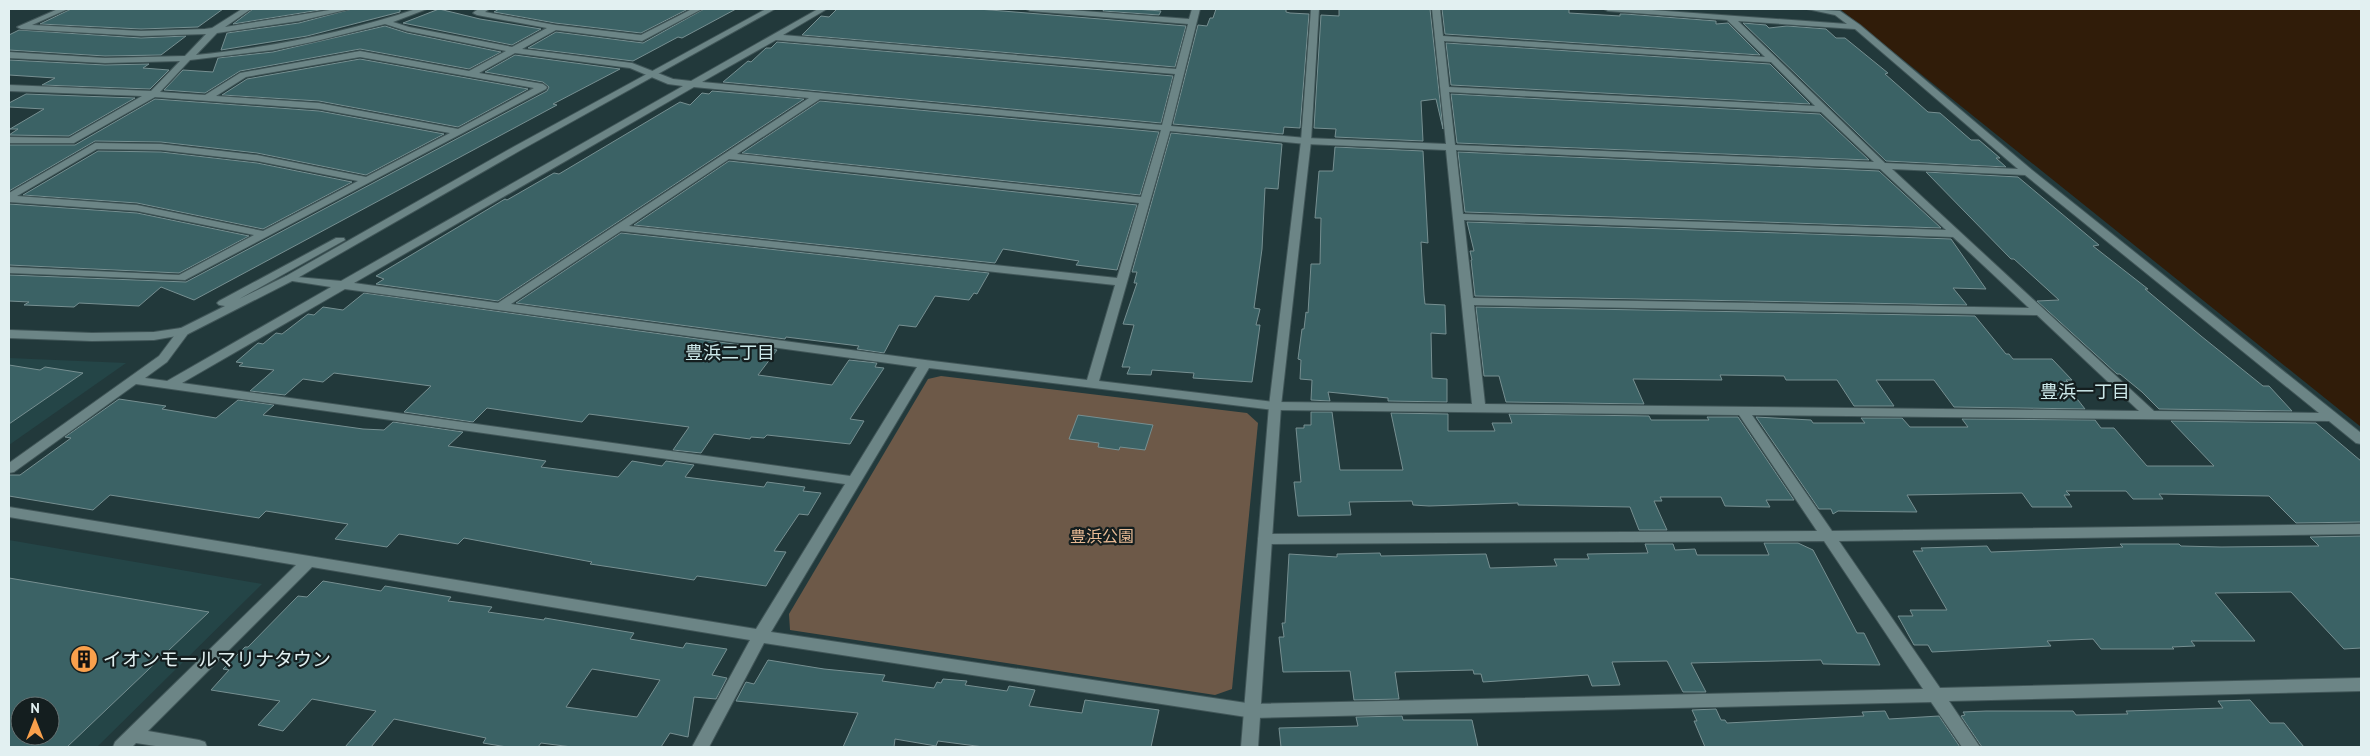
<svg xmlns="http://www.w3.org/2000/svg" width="2370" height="756" viewBox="0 0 2370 756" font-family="'PT Sans','Noto Sans JP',sans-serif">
	<rect width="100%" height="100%" fill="#22393b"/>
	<!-- built -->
	<g fill="#244547" fill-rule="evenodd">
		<polygon points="9,358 126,363 9,445"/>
		<path d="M9 540 262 584 97 747H9ZM20 706H50V736H20Z"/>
	</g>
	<!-- green -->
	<polygon fill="#6d5948" points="941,376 1247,413 1258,423 1232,689 1215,695 790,630 789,614 928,379"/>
	<!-- water -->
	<polygon fill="#301c09" points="1840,9 2361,9 2361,427"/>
	<!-- building -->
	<g fill="#3b6265" stroke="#768f91" fill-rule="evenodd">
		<polygon points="71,9 223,9 198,27 141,29 40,24"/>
		<polygon points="253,9 326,9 233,24"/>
		<polygon points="352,9 400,9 400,12 307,36 221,50 227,33 299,23"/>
		<polygon points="439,9 480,19 541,29 512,45 403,23"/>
		<polygon points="499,9 688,9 641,33 555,23 494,12"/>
		<polygon points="704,9 736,9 682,38 678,37 633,61 528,48 556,32 643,43"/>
		<polygon points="837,9 978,9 1186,26 1175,67 802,35 821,16 829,17"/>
		<polygon points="1104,9 1135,9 1161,11 1159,15 1103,11"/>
		<polygon points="1216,9 1286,9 1286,12 1290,13 1309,14 1300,128 1284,127 1283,134 1173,124 1198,25 1207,26 1210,18 1213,18"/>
		<polygon points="1339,9 1430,9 1443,129 1436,99 1421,101 1423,141 1335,137 1336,129 1314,128 1321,15 1339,16"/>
		<polygon points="1442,9 1569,9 1569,13 1620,16 1620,14 1625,14 1716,21 1716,24 1728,23 1760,55 1445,34"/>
		<polygon points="1743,23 1766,25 1769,28 1787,26 1826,29 1836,38 1845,38 1888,73 1885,74 1928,112 1940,113 1971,140 1979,140 2000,158 1996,158 2006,167 1886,161"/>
		<polygon points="385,26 407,33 501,52 469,69 360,49 240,71 205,93 164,90 183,70 213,72 218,58 273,52"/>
		<polygon points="19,30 141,38 186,36 161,55 105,56 9,50 9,35"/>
		<polygon points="777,42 1173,76 1161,123 723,82 748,61 751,62 766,48 771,48"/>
		<polygon points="1446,43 1770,64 1810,104 1451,85"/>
		<polygon points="515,55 620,69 553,104 557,105 194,300 161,287 139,306 79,303 74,307 24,305 29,302 9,301 9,275 186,282 547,91 549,87 543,82 485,72"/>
		<polygon points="360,59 528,89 458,127 319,101 222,95 247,79"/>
		<polygon points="9,60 105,65 149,64 143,68 169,70 150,89 42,85 55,78 9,75"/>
		<polygon points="712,91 804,99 498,301 376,284 384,279 376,276 505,199 507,200 554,173 559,174 680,102 690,105 702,93 709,94"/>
		<polygon points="26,94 135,98 69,136 9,135 18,129 10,129 44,109 9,107 9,103"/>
		<polygon points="1451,94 1820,114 1869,160 1457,143"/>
		<polygon points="155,99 319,111 444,134 366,175 257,153 161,142 95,141 9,191 9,145 75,145"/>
		<polygon points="820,101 1159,132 1140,195 742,153"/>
		<polygon points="1171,133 1282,144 1278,189 1265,188 1262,249 1254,308 1260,309 1256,325 1260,325 1252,382 1193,378 1194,373 1152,370 1151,375 1127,374 1130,367 1122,367 1134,325 1123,324 1137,283 1134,283 1137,272 1132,272"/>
		<polygon points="1335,147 1423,151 1428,243 1421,242 1424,295 1425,304 1445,305 1446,334 1431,333 1432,378 1447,379 1447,402 1388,401 1388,398 1328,392 1330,401 1311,400 1312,380 1300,379 1301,360 1298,359 1302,329 1304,329 1306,312 1308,313 1311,264 1320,264 1321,218 1315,218 1319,171 1333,171"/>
		<polygon points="98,151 161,152 257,163 352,182 263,229 137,203 23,195"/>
		<polygon points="1458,152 1879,171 1941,228 1465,212"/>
		<polygon points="729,161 1137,205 1117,270 1076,265 1079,261 1003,249 995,263 634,225"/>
		<polygon points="1926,172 2018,177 2099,245 2093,246 2148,289 2145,289 2201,336 2263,386 2269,386 2292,411 2159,409 2142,392 2120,374 2117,374 2037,301 2059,300 2014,259 2011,259"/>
		<polygon points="9,204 137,213 249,236 179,273 9,265"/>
		<polygon points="1467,222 1951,239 1986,289 1953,288 1967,305 1475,296 1471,260 1472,260 1470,251 1474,251"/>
		<polygon points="621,233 989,273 977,294 974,293 969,300 935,296 916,327 899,325 884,353 857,349 859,346 786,337 785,339 516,303"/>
		<polygon points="364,293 777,350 758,375 832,385 849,360 877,363 875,367 884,368 850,419 864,421 850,444 767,435 764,438 751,437 750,439 714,434 701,453 673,450 689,427 589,414 582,422 487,408 473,422 404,412 431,386 334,373 323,382 303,379 285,395 250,391 274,370 239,366 243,363 236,362 258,343 263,344 276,333 282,334 308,314 314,315 323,307 343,310"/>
		<polygon points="1476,307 1975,316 2006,354 2009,354 2013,359 2052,359 2072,380 2066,380 2068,382 2064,382 2085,409 1954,407 1934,380 1876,380 1894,406 1854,406 1837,380 1786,380 1784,376 1720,375 1722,380 1633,379 1644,404 1506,402 1499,376 1484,376"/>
		<polygon points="9,365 40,370 45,367 83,373 9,424"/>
		<polygon points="119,399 166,406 162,409 216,418 238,400 274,405 263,415 363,429 384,430 393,422 463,432 448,446 546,461 541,467 618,477 632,461 662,466 666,461 694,465 685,477 764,487 767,482 805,487 803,491 821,493 808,515 799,514 774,551 786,552 766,586 697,576 694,580 617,568 590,564 592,562 464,538 458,544 399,534 387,547 335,539 348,524 266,511 259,518 110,495 93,510 9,496 9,475 20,475 71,438 65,437"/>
		<polygon points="1311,412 1332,412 1340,470 1403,470 1391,413 1448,414 1448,431 1495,431 1492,423 1512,423 1509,414 1649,416 1651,420 1709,420 1707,417 1738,417 1794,500 1766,500 1770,507 1725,506 1721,497 1660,497 1662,501 1654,501 1667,530 1639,530 1630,507 1518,505 1518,503 1429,506 1413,505 1412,501 1349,502 1351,515 1298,516 1294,482 1301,482 1296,428 1304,428 1304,425 1311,425"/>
		<polygon points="1078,415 1153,425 1145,450 1120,447 1119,450 1098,447 1099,443 1069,439"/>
		<polygon points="1756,417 1811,420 1813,423 1865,423 1861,418 1902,418 1910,427 1968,427 1962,419 2095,420 2101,428 2114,428 2147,466 2214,466 2171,421 2316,423 2361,461 2361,522 2296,523 2269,496 2159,494 2163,499 2133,499 2126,491 2066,491 2070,495 2064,495 2072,507 2032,507 2022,493 1907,495 1917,512 1838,511 1833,514 1831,509 1819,509"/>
		<polygon points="2361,536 2361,648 2344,649 2291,592 2215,593 2255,641 2191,641 2195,646 2172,647 2174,649 2101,649 2093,639 2047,641 2051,646 1932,652 1928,645 1914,645 1898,616 1913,616 1910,610 1947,610 1913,551 1923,551 1921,548 1987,546 1991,552 2123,547 2120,544 2179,544 2181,546 2221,547 2319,546 2310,537"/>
		<polygon points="1764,543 1798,543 1813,550 1857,633 1864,633 1880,665 1823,664 1821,660 1691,663 1706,692 1683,692 1667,661 1612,662 1620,685 1592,686 1588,675 1483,682 1481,674 1474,674 1473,670 1395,672 1399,699 1354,700 1350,671 1283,672 1279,637 1284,637 1282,623 1285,623 1289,554 1337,557 1337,554 1380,553 1381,556 1486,554 1490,568 1557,566 1554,559 1589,559 1587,554 1648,553 1645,544 1673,544 1675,550 1695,549 1697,555 1769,555"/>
		<path d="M9 578 209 612 67 747H9ZM20 706H50V736H20Z"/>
		<path d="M323 581 381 591 385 586 451 597 448 601 492 607 488 612 544 620 545 618 634 633 630 639 683 648 686 643 727 649 712 675 727 678 716 699 694 697 688 737 670 733 661 747H572L541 743 538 747H507L483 743 486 738 394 719 371 747H345L376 711 312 699 283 731 258 725 280 701 211 690 229 670 223 669 245 647H248L298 596 307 597ZM592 669 660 680 637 717 566 707Z"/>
		<polygon points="768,660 824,669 885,675 882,681 934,688 937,682 941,683 943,679 967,681 965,685 1007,691 1009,686 1035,690 1029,706 1082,713 1085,700 1159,710 1151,747 984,747 938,741 936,746 895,739 894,747 843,747 858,713 736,701 746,682 754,684"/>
		<polygon points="2250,700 2270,723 2284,723 2304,747 1982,747 1961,716 1965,715 1963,712 1986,711 2073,711 2076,715 2128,714 2126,711 2223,708 2218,701"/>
		<polygon points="1716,709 1721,720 1725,720 1727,723 1864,716 1862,712 1885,711 1889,719 1939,716 1960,747 1705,747 1694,721 1697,721 1692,710"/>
		<polygon points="1402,716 1403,720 1472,720 1478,747 1281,747 1279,728 1358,726 1356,717"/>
	</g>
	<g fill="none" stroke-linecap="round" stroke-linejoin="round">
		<!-- street casing -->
		<g stroke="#415658" stroke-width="2">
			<path id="street" d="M58 9H68L32 25 141 31 205 29 212 28 242 9H251L225 27 336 9H350L299 21 217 33 196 55C271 47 344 33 416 9H427L393 22 409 27 512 47 547 28 477 15 473 13C477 8 483 9 489 9L485 12 555 25 641 35 692 9H702L642 41 556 30 522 49 632 63 673 79 691 81 818 9H827L783 35 1176 69 1188 24 1030 11 1026 9H1057L1189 19 1192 9H1200L1171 126 1306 138 1446 144 1432 9H1440L1443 36 1765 57 1727 20 1608 11 1604 9H1638L1847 24 1835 15 1807 9 1840 11 1860 25 2032 170 2361 433V444L2356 443 2329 421 1752 415 1832 531 2361 524V534L1839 541 1940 688 2361 678V691L1949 701 1980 747H1962L1931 702 1253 718 764 643 709 747H692L750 640 312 567 148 731 199 740 205 742 207 747H162L136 743 132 747H113L115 742 296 565 9 517V507L756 629 845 484 136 384 14 472 9 473V463L159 356 180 328H188L190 331 167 362 145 378 167 381 331 287 286 280 284 278 286 276 341 281 683 86 668 84 630 68 515 53 479 73 543 84 547 87 546 89 185 280 9 273V267L179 275 254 235 137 211 9 202V193L95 143 161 144 257 155 366 177 450 133 319 109 155 97 74 143H9V137L69 138 142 96 9 91V85L151 91 180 61 105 63 9 58V52L105 58 185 56 206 34 141 36 21 29 17 27ZM1738 21 1855 29 2018 169 1885 163ZM385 24 407 31 506 51 469 71 360 51 240 73 205 95 160 92 190 60 273 50 312 42ZM776 40 1175 74 1162 125 702 82ZM1444 41 1771 62 1815 106 1449 87ZM360 57 534 88 458 129 319 103 216 96 246 77ZM694 87 809 98 498 303 354 283ZM1449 92 1821 112 1874 162 1455 145ZM820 99 1161 130 1141 197 737 154ZM1170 131 1306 144 1446 150 1472 404 1275 402 1099 381ZM97 149 161 150 257 161 358 181 263 231 137 205 17 196ZM1456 150 1880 169 1946 230 1463 214ZM729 159 1139 203 1117 278 629 226ZM1892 169 2025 175 2319 413 2154 411ZM1464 220 1953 237 2029 308 1473 298ZM621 231 1115 285 1087 380 925 360 511 304ZM345 289 917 367 850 476 182 383ZM1474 305 2037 315 2139 411 1485 404ZM929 368 1275 410 1739 415 1817 531 1265 534 1260 535 1258 539 1260 543 1265 544 1824 541 1923 689 1253 704 771 632Z"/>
		</g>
		<!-- secondary casing -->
		<g stroke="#415658" stroke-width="2">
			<g id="secondary">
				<polygon points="766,9 775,9 521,150 294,280 188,334 154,340 92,341 9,338 9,330 92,333 154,332 181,328 225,306 219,305 217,303 219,301 336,238 344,238 345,240 239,299 286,276 515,146"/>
				<polygon points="1311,9 1319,9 1311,141 1281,406 1258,747 1241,747 1269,406 1301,141"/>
			</g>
		</g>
		<!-- street -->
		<use href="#street" fill="#6c8586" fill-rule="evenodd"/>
		<!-- secondary -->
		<use href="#secondary" fill="#6c8586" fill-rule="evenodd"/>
	</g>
	<!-- icons -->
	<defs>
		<g id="building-disc" transform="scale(1.4375)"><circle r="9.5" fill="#f9a04c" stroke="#141e1f"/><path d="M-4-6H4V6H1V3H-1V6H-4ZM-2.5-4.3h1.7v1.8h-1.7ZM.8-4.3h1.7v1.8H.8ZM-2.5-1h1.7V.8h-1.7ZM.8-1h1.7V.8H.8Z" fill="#111"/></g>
	</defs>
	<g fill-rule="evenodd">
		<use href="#building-disc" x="84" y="659"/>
	</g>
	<g text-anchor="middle" stroke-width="4.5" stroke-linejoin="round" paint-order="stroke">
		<!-- park labels -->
		<g font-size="16" fill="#e8ba94" stroke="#141e1f">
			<text x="1102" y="542">豊浜公園</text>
		</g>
		<!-- neighbourhood labels -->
		<g font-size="18" fill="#cde9ea" stroke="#141e1f">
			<text x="730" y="359">豊浜二丁目</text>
			<text x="2085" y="398">豊浜一丁目</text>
		</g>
		<!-- near-poi labels -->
		<g font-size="19" fill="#e2f0f1" stroke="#141e1f" text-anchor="start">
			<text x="103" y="666">イオンモールマリナタウン</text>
		</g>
	</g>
	<!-- border -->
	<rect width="2370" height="756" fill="none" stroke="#e2f0f1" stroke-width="20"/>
	<!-- north arrow -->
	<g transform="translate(35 721)"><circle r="24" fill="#141e1f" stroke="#667273"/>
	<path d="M0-4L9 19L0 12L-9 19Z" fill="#f9a04c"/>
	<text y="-8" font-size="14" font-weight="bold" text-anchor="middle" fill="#e2f0f1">N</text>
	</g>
</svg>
